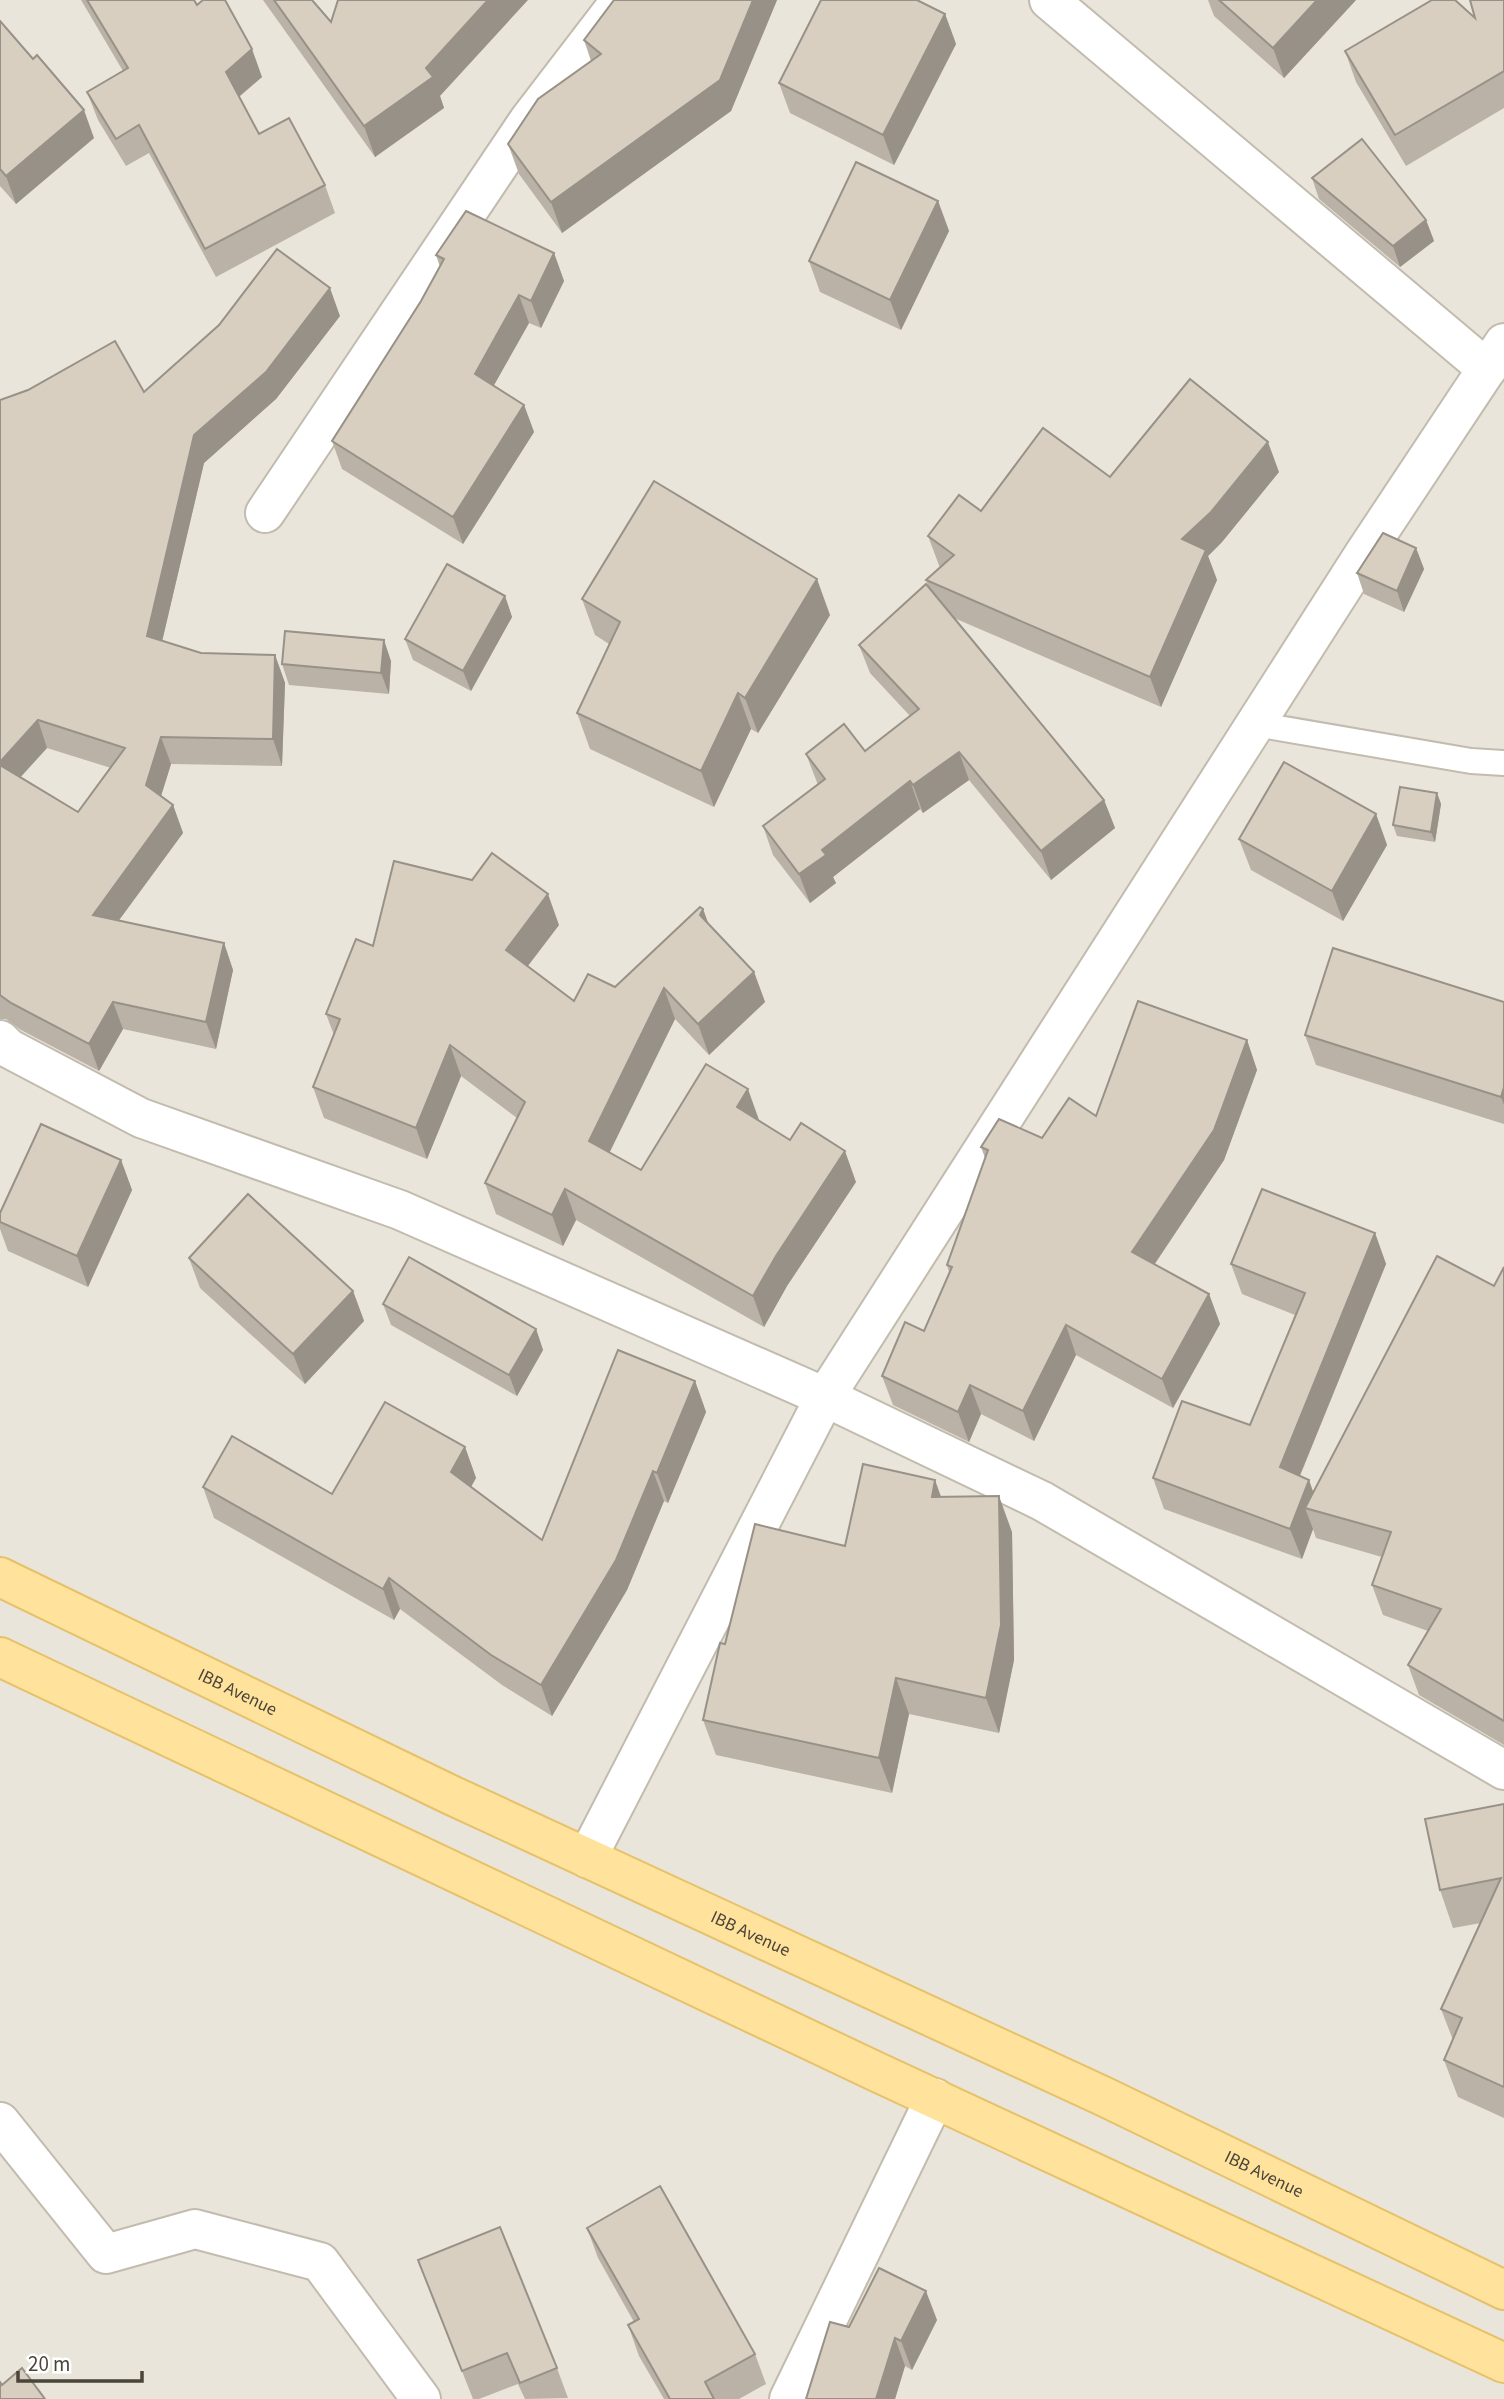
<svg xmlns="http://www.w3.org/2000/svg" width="1504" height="2399" viewBox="0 0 1504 2399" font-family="'Source Sans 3',sans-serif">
	<rect width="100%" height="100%" fill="#f6f3ec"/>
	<!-- residential -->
	<rect fill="#eae5da" x="0" y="0" width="1504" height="2399"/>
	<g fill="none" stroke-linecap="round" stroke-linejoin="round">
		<!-- service casing -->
		<g stroke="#c2bbae" stroke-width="28">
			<polyline id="service" points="1255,724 1471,761 1504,763"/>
		</g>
		<!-- minor casing -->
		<g stroke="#c2bbae" stroke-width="42">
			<g id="minor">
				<polyline points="1049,0 1487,369"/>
				<polyline points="265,513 529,120 621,0"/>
				<polyline points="0,1040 8,1048 141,1118 400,1210 825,1397 1042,1501 1504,1770"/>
				<polyline points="587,1858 825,1397 1364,554 1504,343"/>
				<polyline points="0,2122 106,2254 195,2229 320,2262 421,2399"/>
				<polyline points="789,2399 935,2098"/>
			</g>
		</g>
		<!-- primary casing -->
		<g stroke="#e6c16a" stroke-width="42">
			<g id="primary">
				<path id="s1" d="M0 1577 451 1795 1105 2097 1504 2290"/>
				<polyline points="0,1657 877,2072 1504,2363"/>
			</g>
		</g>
		<!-- service -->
		<use href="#service" stroke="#fff" stroke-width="24"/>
		<!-- minor -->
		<use href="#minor" stroke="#fff" stroke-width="38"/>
		<!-- primary -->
		<use href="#primary" stroke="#ffe39c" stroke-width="38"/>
	</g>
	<!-- wall -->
	<g fill="#bab2a6" fill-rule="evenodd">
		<polygon points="81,0 194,0 197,5 262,77 239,97 259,134 325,185 335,213 216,277 149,153 126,166 98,120 87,92 123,71"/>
		<polygon points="263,0 312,0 331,22 440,96 444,108 375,157"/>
		<polygon points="614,0 777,0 731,111 562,233 519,174 508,144 591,61 584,40"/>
		<polygon points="1208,0 1356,0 1284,78 1214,16"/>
		<polygon points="1504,0 1504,108 1406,166 1356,82 1345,51 1475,18"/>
		<polygon points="945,14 956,44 894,165 790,113 779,83"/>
		<polygon points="0,21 94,138 16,204 0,186"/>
		<polygon points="1312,178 1426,220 1434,241 1400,267 1319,199"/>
		<polygon points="938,201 949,231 901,330 820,292 809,261"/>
		<polygon points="554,253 564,281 541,328 529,323 494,385 524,405 534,432 463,544 342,469 332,441 421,301 440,267 436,255"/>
		<path d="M340 316 276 399 204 463 162 641 201 653 275 655 285 683 282 766 171 764 161 796 173 805 183 833 119 920 224 943 233 970 216 1049 123 1029 99 1071 21 1030 6 1019H0V400L144 392ZM47 748 111 768 78 812 20 777Z"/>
		<polygon points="1279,472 1222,542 1208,556 1217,580 1161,707 954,618 1104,800 1115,828 1051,880 969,780 923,813 920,809 833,877 836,883 810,903 773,855 763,826 818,785 806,754 865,751 910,716 870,673 859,645 929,588 926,580 940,568 928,536 981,511 1110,477"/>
		<polygon points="1416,548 1424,569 1404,612 1364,594 1357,573"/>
		<polygon points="505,596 512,617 471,691 413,660 405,639"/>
		<polygon points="582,599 830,615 758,733 751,729 714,807 590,749 577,713 609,644 595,635"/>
		<polygon points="391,661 389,694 289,685 282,664"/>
		<polygon points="1437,793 1441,804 1435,842 1397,836 1393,825"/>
		<polygon points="1376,814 1387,845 1343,921 1251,870 1239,839"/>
		<polygon points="703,909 709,925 754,972 765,1002 709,1055 675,1019 609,1152 641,1170 759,1120 856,1182 787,1286 764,1327 576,1220 563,1246 496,1214 485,1183 517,1118 461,1076 427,1159 324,1118 313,1087 334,1035 326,1014 373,946 559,925 528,966 574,1001 615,987"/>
		<polygon points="1504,1002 1504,1124 1316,1065 1305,1035"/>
		<polygon points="1247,1040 1257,1070 1224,1160 1155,1264 1209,1294 1220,1324 1173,1408 1076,1355 1034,1441 981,1414 969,1442 893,1405 882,1376 924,1331 949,1272 947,1265 985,1158 981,1147 1042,1138 1096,1116"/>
		<polygon points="121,1160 132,1190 88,1287 8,1251 0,1229 0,1213"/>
		<polygon points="1375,1233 1386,1264 1300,1476 1309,1480 1313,1493 1494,1286 1504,1267 1504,1745 1419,1695 1408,1665 1428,1631 1383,1615 1372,1585 1382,1557 1316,1538 1313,1529 1302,1559 1164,1509 1153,1478 1250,1425 1295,1315 1242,1294 1231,1264"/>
		<polygon points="189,1258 353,1291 364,1321 305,1384 200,1288"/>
		<polygon points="383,1304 536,1329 543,1350 517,1396 391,1325"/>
		<polygon points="695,1381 706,1412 668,1503 664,1501 627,1590 552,1716 502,1685 400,1609 394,1620 214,1518 203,1487 332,1494 465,1447 476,1478 471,1487 542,1540"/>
		<polygon points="941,1497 1012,1532 1014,1660 999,1733 909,1714 892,1793 716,1755 703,1720 725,1644"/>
		<polygon points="1504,1804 1504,2118 1458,2097 1444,2060 1453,2040 1441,2009 1481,1923 1453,1928 1440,1890"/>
		<polygon points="587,2228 755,2354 766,2384 739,2399 664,2399 639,2356 628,2325 634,2322 598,2258"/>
		<polygon points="418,2260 557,2368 568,2398 525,2399 518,2384 479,2399 473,2399"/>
		<polygon points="937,2320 912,2370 905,2366 895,2399 806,2399 849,2327"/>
	</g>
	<!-- shaded-wall -->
	<g fill="#979187">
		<polygon points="488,0 528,0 440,96 444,108 375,157 364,126 426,68"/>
		<polygon points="753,0 777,0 731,111 562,233 551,202"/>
		<polygon points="1317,0 1356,0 1284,78 1273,48"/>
		<polygon points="945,14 956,44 894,165 883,135"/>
		<polygon points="252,49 262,77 236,99 226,72"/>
		<polygon points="84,110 94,138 16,204 6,176"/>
		<polygon points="938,201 949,231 901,330 890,300"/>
		<polygon points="1426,220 1434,241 1400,267 1393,246"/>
		<polygon points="554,253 564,281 541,328 531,301"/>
		<polygon points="330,288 340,316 276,399 204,463 157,663 147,636 194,435"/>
		<polygon points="519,295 529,323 485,401 475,374"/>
		<polygon points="524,405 534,432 463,544 453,517"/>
		<polygon points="1268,442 1279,472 1222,542 1208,556 1217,580 1161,707 1150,677 1182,539"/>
		<polygon points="1416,548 1424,569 1404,612 1397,591"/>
		<polygon points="817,579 830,615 758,733 745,698"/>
		<polygon points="505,596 512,617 471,691 463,671"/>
		<polygon points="384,640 391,661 389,694 381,673"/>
		<polygon points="275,655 285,683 282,766 273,739"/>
		<polygon points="738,693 751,729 714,807 701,771"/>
		<polygon points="38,720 47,748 8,791 0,769 0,762"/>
		<polygon points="161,737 171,764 156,812 146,785"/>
		<polygon points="959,752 969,780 923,813 913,785"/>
		<polygon points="910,781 920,809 833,877 836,883 810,903 799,874 822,850"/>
		<polygon points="1437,793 1441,804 1435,842 1431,832"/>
		<polygon points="1104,800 1115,828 1051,880 1041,851"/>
		<polygon points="173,805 183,833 103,942 93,915"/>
		<polygon points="1376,814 1387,845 1343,921 1332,891"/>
		<polygon points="548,894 559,925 517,980 506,950"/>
		<polygon points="703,909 714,940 700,915"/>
		<polygon points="224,943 233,970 216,1049 206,1022"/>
		<polygon points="754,972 765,1002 709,1055 698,1024"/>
		<polygon points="664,988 675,1019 600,1172 589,1141"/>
		<polygon points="113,1002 123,1029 99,1071 89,1044"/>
		<polygon points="1247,1040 1257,1070 1224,1160 1143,1281 1132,1252"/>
		<polygon points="450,1045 461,1076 427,1159 416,1128"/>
		<polygon points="1504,1087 1504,1105 1501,1097"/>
		<polygon points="748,1089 759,1120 748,1138 737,1107"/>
		<polygon points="845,1151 856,1182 787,1286 764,1327 753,1296 776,1256"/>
		<polygon points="121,1160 132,1190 88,1287 77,1256"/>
		<polygon points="565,1189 576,1220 563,1246 552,1215"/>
		<polygon points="1375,1233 1386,1264 1291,1497 1280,1467"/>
		<polygon points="353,1291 364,1321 305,1384 293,1354"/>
		<polygon points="1209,1294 1220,1324 1173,1408 1162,1379"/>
		<polygon points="1066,1325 1076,1355 1034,1441 1023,1411"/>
		<polygon points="536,1329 543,1350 517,1396 509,1375"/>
		<polygon points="695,1381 706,1412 668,1503 657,1473"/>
		<polygon points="970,1385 981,1414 969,1442 958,1412"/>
		<polygon points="465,1447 476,1478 462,1502 451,1472"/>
		<polygon points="653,1471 664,1501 627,1590 552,1716 541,1685"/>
		<polygon points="935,1480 948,1516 932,1497"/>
		<polygon points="1309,1480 1320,1511 1305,1508 1313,1529 1302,1559 1290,1529"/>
		<polygon points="999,1496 1012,1532 1014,1660 999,1733 986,1698"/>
		<polygon points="389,1578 400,1609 394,1620 383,1589"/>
		<polygon points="896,1678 909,1714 892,1793 879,1758"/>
		<polygon points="926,2291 937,2320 912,2370 901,2341"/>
		<polygon points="895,2338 905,2366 895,2399 876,2399"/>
	</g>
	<!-- building -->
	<g fill="#d8cfc1" stroke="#979187" stroke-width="2">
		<polygon points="87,0 194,0 197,5 203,0 225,0 252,49 226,72 259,134 289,118 325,185 205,249 139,125 116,139 87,92 128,68"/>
		<polygon points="274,0 312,0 331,22 338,0 488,0 426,68 433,77 364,126"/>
		<polygon points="614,0 753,0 720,80 551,202 508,144 538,99 601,54 584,40"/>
		<polygon points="821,0 917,0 945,14 883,135 779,83"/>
		<polygon points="1219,0 1317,0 1273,48"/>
		<polygon points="1432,0 1455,0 1475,18 1470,0 1504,0 1504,71 1395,135 1345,51"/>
		<polygon points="0,21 33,59 37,55 84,110 6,176 0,169"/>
		<polygon points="1362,139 1426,220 1393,246 1312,178"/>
		<polygon points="856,162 938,201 890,300 809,261"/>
		<polygon points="466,211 554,253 531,301 519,295 475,374 524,405 453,517 332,441 421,301 444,259 436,255"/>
		<polygon points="277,249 330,288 266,372 194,435 147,636 201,653 275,655 273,739 161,737 146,785 173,805 93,915 224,943 206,1022 113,1002 89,1044 11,1003 0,995 0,765 78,812 125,748 38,720 0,762 0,400 28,390 115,341 144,392 219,325"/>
		<polygon points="1190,379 1268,442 1211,512 1182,539 1206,550 1150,677 926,580 954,555 928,536 959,495 981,511 1043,428 1110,477"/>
		<polygon points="654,481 817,579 745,698 738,693 701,771 577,713 620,622 582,599"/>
		<polygon points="1383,533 1416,548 1397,591 1357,573"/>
		<polygon points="447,564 505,596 463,671 405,639"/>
		<polygon points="926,584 1104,800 1041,851 959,752 913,785 910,781 822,850 826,855 799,874 763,826 825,779 806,754 844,724 865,751 919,709 859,645"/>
		<polygon points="285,631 384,640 381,673 282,664"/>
		<polygon points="1284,762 1376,814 1332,891 1239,839"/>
		<polygon points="1400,787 1437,793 1431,832 1393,825"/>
		<polygon points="492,853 548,894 506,950 574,1001 588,974 615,987 700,907 703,909 700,915 754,972 698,1024 664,988 589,1141 641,1170 706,1064 748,1089 737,1107 790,1140 801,1123 845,1151 776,1256 753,1296 565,1189 552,1215 485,1183 525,1102 450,1045 416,1128 313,1087 340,1019 326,1014 356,939 373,946 394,861 472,880"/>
		<polygon points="1333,948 1504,1002 1504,1087 1501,1097 1305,1035"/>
		<polygon points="1138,1001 1247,1040 1214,1130 1132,1252 1209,1294 1162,1379 1066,1325 1023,1411 970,1385 958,1412 882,1376 905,1322 924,1331 952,1267 947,1265 988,1150 981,1147 999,1119 1042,1138 1069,1098 1096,1116"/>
		<polygon points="41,1124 121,1160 77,1256 0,1222 0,1213"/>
		<polygon points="1262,1189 1375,1233 1280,1467 1309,1480 1290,1529 1153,1478 1182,1401 1250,1425 1305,1293 1231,1264"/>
		<polygon points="248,1194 353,1291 293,1354 189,1258"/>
		<polygon points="1437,1256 1494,1286 1504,1267 1504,1721 1408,1665 1441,1609 1372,1585 1391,1532 1305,1508"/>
		<polygon points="409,1257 536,1329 509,1375 383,1304"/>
		<polygon points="618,1350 695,1381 657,1473 653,1471 616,1560 541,1685 491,1655 389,1578 383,1589 203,1487 232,1436 332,1494 385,1402 465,1447 451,1472 542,1540"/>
		<polygon points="863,1464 935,1480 932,1497 999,1496 1001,1625 986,1698 896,1678 879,1758 703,1720 720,1643 725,1644 755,1524 845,1546"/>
		<polygon points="1504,1804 1504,2087 1444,2060 1462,2018 1441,2009 1501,1878 1440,1890 1425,1819"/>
		<polygon points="660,2186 755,2354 705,2382 714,2399 670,2399 628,2325 639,2319 587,2228"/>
		<polygon points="500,2227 557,2368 520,2383 507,2353 462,2371 418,2260"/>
		<polygon points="879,2268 926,2291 901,2341 895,2338 876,2399 806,2399 830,2322 849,2327"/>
		<polygon points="22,2368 45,2399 0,2399 0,2382 2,2385"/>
	</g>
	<g text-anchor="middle" stroke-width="5" stroke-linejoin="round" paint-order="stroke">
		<!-- street labels -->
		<g font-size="18" fill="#4b4439" stroke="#fff">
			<text dy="6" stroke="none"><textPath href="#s1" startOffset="264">IBB Avenue</textPath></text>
			<text dy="6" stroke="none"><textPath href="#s1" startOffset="831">IBB Avenue</textPath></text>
			<text dy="6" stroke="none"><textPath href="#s1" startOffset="1398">IBB Avenue</textPath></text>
		</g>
	</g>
	<!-- scale -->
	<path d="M18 2371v10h124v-10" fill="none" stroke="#4b4439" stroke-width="3.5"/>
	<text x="28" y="2371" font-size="21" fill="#4b4439" stroke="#ffffff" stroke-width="5" paint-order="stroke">20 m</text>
</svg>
